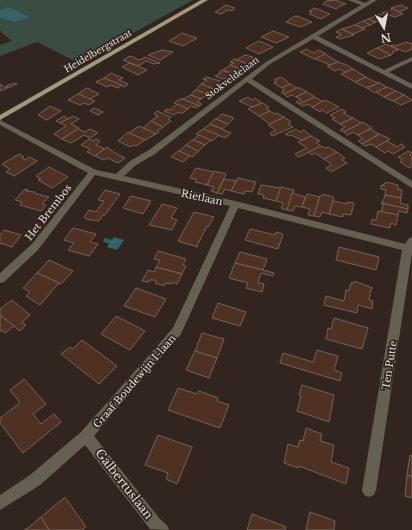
<svg xmlns="http://www.w3.org/2000/svg" width="412" height="530" viewBox="0 0 412 530" font-family="'Libre Baskerville',serif">
	<rect width="100%" height="100%" fill="#32241f"/>
	<!-- green -->
	<polygon fill="#394d42" points="0,0 193,0 79,63 37,42 0,56 0,45 12,41 0,31 0,18 15,22 29,18 7,7 0,10"/>
	<!-- water -->
	<g fill="#366266">
		<polygon points="7,7 18,11 29,17 29,18 15,22 0,18 0,10"/>
		<polygon points="114,237 124,240 117,250 107,247 109,244 103,241 105,238 112,240"/>
	</g>
	<!-- building -->
	<g fill="#4f3124" stroke="#72625b">
		<polygon points="335,0 346,4 342,5 336,9 323,4 326,1"/>
		<polygon points="226,5 235,8 232,11 228,10 221,14 215,12"/>
		<polygon points="401,5 408,8 399,12 391,8"/>
		<polygon points="315,8 330,14 321,19 309,14 312,12 309,11"/>
		<polygon points="391,8 403,14 395,17 382,13 392,9"/>
		<polygon points="380,14 387,17 375,22 368,19"/>
		<polygon points="295,16 297,16 312,22 300,27 286,22"/>
		<polygon points="368,19 375,22 376,22 370,25 363,21"/>
		<polygon points="363,21 370,25 362,28 355,25"/>
		<polygon points="355,25 365,29 353,34 342,29"/>
		<polygon points="342,29 354,35 340,39 336,37 342,35 336,32"/>
		<polygon points="273,31 289,37 276,43 261,37"/>
		<polygon points="182,33 197,38 183,46 169,41"/>
		<polygon points="259,41 273,47 259,54 246,48"/>
		<polygon points="406,42 412,44 412,49 406,52 390,46 393,45 396,46"/>
		<polygon points="386,44 398,50 392,52 393,53 391,55 377,48"/>
		<polygon points="377,48 391,55 379,59 367,53"/>
		<polygon points="307,49 313,53 319,50 326,54 314,59 300,52"/>
		<polygon points="162,50 173,52 160,60 148,55"/>
		<polygon points="325,54 338,62 331,65 315,59"/>
		<polygon points="245,55 253,57 251,59 254,60 248,64 236,60"/>
		<polygon points="130,56 140,60 145,57 160,63 154,64 146,61 138,66 123,60"/>
		<polygon points="234,59 237,60 248,64 243,70 230,65 234,63 230,62"/>
		<polygon points="338,62 349,66 353,69 345,72 339,69 335,71 327,66"/>
		<polygon points="129,63 138,66 147,70 138,75 122,67"/>
		<polygon points="230,65 243,70 234,74 223,70"/>
		<polygon points="353,69 358,72 366,77 355,82 341,74"/>
		<polygon points="222,70 224,71 234,74 228,79 225,78 223,79 215,76 221,73 219,72"/>
		<polygon points="111,73 123,78 119,80 128,84 125,87 104,78"/>
		<polygon points="207,77 220,81 216,84 220,85 213,89 201,84 207,80 203,79"/>
		<polygon points="281,77 287,81 286,81 290,84 282,88 274,83 277,82 274,80"/>
		<polygon points="366,77 373,81 380,83 367,88 355,82"/>
		<polygon points="104,78 121,85 118,88 111,85 107,87 96,82"/>
		<polygon points="13,83 17,84 0,91 0,84 6,88 8,87 6,86"/>
		<polygon points="379,83 387,87 375,93 367,88"/>
		<polygon points="201,84 213,89 210,92 215,94 213,96 196,90"/>
		<polygon points="290,84 297,88 284,94 281,92 285,90 282,88"/>
		<polygon points="387,87 396,91 384,97 376,92"/>
		<polygon points="87,88 99,94 90,99 78,94"/>
		<polygon points="297,88 300,88 307,92 296,97 292,95 287,97 284,94"/>
		<polygon points="195,90 196,90 213,96 210,98 205,96 201,99 191,95"/>
		<polygon points="396,91 404,95 393,101 384,97"/>
		<polygon points="307,92 315,97 299,104 296,102 301,100 296,97"/>
		<polygon points="78,94 90,99 95,101 89,105 84,103 80,105 68,100"/>
		<polygon points="191,95 201,99 197,102 202,104 199,106 183,99"/>
		<polygon points="404,95 412,100 401,105 393,101"/>
		<polygon points="248,97 252,100 255,98 262,103 252,107 239,101"/>
		<polygon points="315,97 323,102 312,107 308,104 303,106 299,104"/>
		<polygon points="180,99 183,99 199,106 196,108 191,106 188,109 174,103"/>
		<polygon points="325,100 339,107 327,113 322,110 320,112 312,107"/>
		<polygon points="262,103 269,107 266,109 270,111 259,116 248,109"/>
		<polygon points="177,104 188,109 181,114 178,112 174,115 164,111 167,109 170,110"/>
		<polygon points="50,106 61,111 47,120 38,115"/>
		<polygon points="94,108 103,112 98,115 90,111"/>
		<polygon points="342,109 346,112 343,113 353,118 340,124 332,119 335,118 330,115"/>
		<polygon points="157,111 171,117 168,119 171,121 163,127 151,121 158,116 154,114"/>
		<polygon points="270,111 274,114 277,113 284,117 270,124 259,116"/>
		<polygon points="222,114 234,118 228,124 216,119"/>
		<polygon points="64,116 68,119 60,123 56,121"/>
		<polygon points="73,116 79,119 71,124 79,128 62,139 54,134 66,126 60,123"/>
		<polygon points="284,117 291,122 288,124 293,127 272,136 270,133 276,130 268,125"/>
		<polygon points="353,118 361,123 344,132 340,130 345,127 340,124"/>
		<polygon points="215,119 216,119 228,124 222,129 210,124"/>
		<polygon points="151,121 163,127 157,131 159,132 156,134 143,128"/>
		<polygon points="363,122 372,128 358,135 353,132 348,135 344,132"/>
		<polygon points="210,124 222,129 231,133 225,138 203,129"/>
		<polygon points="139,126 143,128 156,134 145,140 129,133"/>
		<polygon points="78,129 85,132 90,129 98,133 90,138 84,135 71,143 62,139"/>
		<polygon points="203,129 219,135 212,141 196,134"/>
		<polygon points="296,129 300,132 304,130 311,136 302,140 291,135 289,136 285,134"/>
		<polygon points="370,129 379,134 362,144 358,141 363,139 358,135"/>
		<polygon points="128,132 129,133 145,140 136,146 133,145 130,147 118,141"/>
		<polygon points="380,134 390,139 376,147 371,144 366,146 362,144"/>
		<polygon points="199,135 211,140 205,145 193,140"/>
		<polygon points="311,136 320,141 316,142 321,146 299,157 295,154 307,148 298,142"/>
		<polygon points="89,139 93,141 96,139 100,141 96,145 105,149 95,156 87,152 90,149 81,145"/>
		<polygon points="192,140 193,140 205,145 198,151 186,145"/>
		<polygon points="387,141 397,147 401,144 405,147 393,154 388,151 385,153 376,147"/>
		<polygon points="186,145 198,151 199,151 192,157 179,151"/>
		<polygon points="321,146 325,148 328,147 337,152 324,159 315,153 312,155 308,152"/>
		<polygon points="107,147 115,153 125,158 118,163 107,158 104,160 95,156"/>
		<polygon points="178,151 179,151 190,156 183,162 171,157"/>
		<polygon points="408,151 412,153 410,155 412,157 412,166 409,168 400,162 403,160 398,157"/>
		<polygon points="337,152 345,158 342,160 347,163 331,172 326,168 332,165 324,159"/>
		<polygon points="19,154 24,157 22,158 25,160 29,157 37,161 14,176 6,172 10,169 2,164"/>
		<polygon points="49,167 68,177 52,188 38,180 41,179 36,176"/>
		<polygon points="196,168 214,172 207,185 195,182 196,179 190,178"/>
		<polygon points="214,171 226,174 217,193 211,191 214,187 207,185"/>
		<polygon points="238,178 256,182 252,192 245,191 244,194 231,191"/>
		<polygon points="224,179 236,181 231,191 225,189 222,194 217,193"/>
		<polygon points="386,182 398,185 398,189 402,190 401,198 385,195 386,190 381,189 381,185 385,186 383,185"/>
		<polygon points="261,185 281,188 276,201 263,198 264,195 258,194"/>
		<polygon points="281,187 294,190 287,210 281,208 283,203 276,201"/>
		<polygon points="25,189 28,190 26,191 35,192 34,193 49,197 42,204 46,205 41,211 20,205 22,202 15,200"/>
		<polygon points="105,190 120,194 105,215 103,215 99,221 86,219 84,217 89,210 96,212 104,201 98,200"/>
		<polygon points="292,193 305,197 302,207 295,206 293,211 287,210"/>
		<polygon points="307,194 320,197 314,216 308,215 310,209 302,207"/>
		<polygon points="323,194 333,197 334,198 329,214 322,212 320,217 314,216 320,196 322,196"/>
		<polygon points="385,195 401,198 400,203 408,205 408,209 381,203 383,202"/>
		<polygon points="131,196 151,201 143,214 123,208"/>
		<polygon points="333,201 347,204 347,202 354,203 351,215 343,214 343,217 329,214"/>
		<polygon points="381,203 408,209 407,213 399,211 398,215 381,212 383,205"/>
		<polygon points="162,204 177,208 171,218 177,220 172,230 149,225"/>
		<polygon points="378,211 398,215 396,225 391,223 390,228 371,224 372,219 376,220"/>
		<polygon points="194,212 214,217 208,227 207,226 197,246 198,247 178,241"/>
		<polygon points="73,228 96,234 90,242 98,244 89,256 68,250 74,243 64,240"/>
		<polygon points="250,229 275,235 276,232 283,234 278,249 245,240"/>
		<polygon points="4,230 21,235 12,247 0,243 0,235"/>
		<polygon points="339,247 379,257 376,270 336,260"/>
		<polygon points="158,251 186,259 183,265 186,266 182,274 156,267 160,260 154,259"/>
		<polygon points="240,252 267,259 263,270 235,263"/>
		<polygon points="49,260 73,271 61,284 37,273"/>
		<polygon points="235,263 263,270 274,273 273,276 261,273 258,283 264,284 262,292 246,288 248,283 229,278"/>
		<polygon points="156,267 182,274 177,284 172,282 171,284 165,283 164,286 155,283 156,280 150,280 149,282 142,281 148,270 154,272"/>
		<polygon points="37,273 59,283 40,305 26,296 30,292 23,288"/>
		<polygon points="354,281 373,288 371,289 369,300 373,301 372,309 358,305 357,313 324,305 326,296 344,301 346,290 349,291 351,283 354,283"/>
		<polygon points="136,288 166,299 155,317 124,306"/>
		<polygon points="12,300 30,315 22,322 26,325 20,331 0,315 0,309"/>
		<polygon points="218,303 246,312 240,326 212,318"/>
		<polygon points="0,315 14,326 5,333 2,330 0,332"/>
		<polygon points="116,316 145,331 130,350 101,334"/>
		<polygon points="334,318 368,328 362,349 326,339 328,328 331,329"/>
		<polygon points="202,333 224,339 217,358 195,351"/>
		<polygon points="82,340 117,366 99,384 61,354 70,347 73,349"/>
		<polygon points="317,350 338,356 334,370 342,373 340,381 280,363 283,353 313,362"/>
		<polygon points="195,351 217,358 209,378 186,370"/>
		<polygon points="24,379 46,404 33,414 41,424 54,414 61,422 23,453 0,423 0,418 20,403 10,390"/>
		<polygon points="302,385 334,395 329,422 297,411 301,396 299,395"/>
		<polygon points="178,388 197,394 199,391 218,398 217,401 229,405 220,428 168,410"/>
		<polygon points="306,428 322,434 320,441 334,445 331,462 349,468 346,484 299,466 298,468 284,463 288,444 298,447 300,440 303,441"/>
		<polygon points="158,435 192,447 177,484 166,479 168,473 145,465"/>
		<polygon points="410,455 412,456 412,477 407,475"/>
		<polygon points="407,475 412,477 412,498 405,496"/>
		<polygon points="65,497 86,527 82,530 49,530 41,517"/>
		<polygon points="310,512 335,521 334,530 306,530"/>
		<polygon points="252,514 286,527 285,530 247,530"/>
		<polygon points="41,517 49,530 24,530 28,528"/>
	</g>
	<g fill="none" stroke-linecap="round" stroke-linejoin="round">
		<!-- minor -->
		<polygon fill="#656053" fill-rule="evenodd" points="348,0 357,0 365,3 370,0 377,0 318,36 384,70 412,57 412,61 389,72 412,84 412,89 313,39 270,64 252,79 412,181 412,188 247,82 155,154 136,165 124,176 235,201 405,244 409,238 412,237 412,253 376,490 374,495 369,497 364,495 362,490 402,250 238,208 181,334 94,436 160,519 167,525 169,530 150,529 85,445 40,485 0,510 0,495 30,475 81,432 173,328 230,206 95,175 38,250 4,282 0,283 0,273 32,244 88,173 0,125 0,120 96,170 116,174 130,161 149,150 266,62 361,5"/>
		<!-- major -->
		<polygon fill="#a2997c" fill-rule="evenodd" points="201,0 208,0 0,120 0,115"/>
	</g>
	<g text-anchor="middle" stroke-width="3.5" stroke-linejoin="round" paint-order="stroke">
		<!-- far-street labels -->
		<g font-size="9" fill="#e5dcd8" stroke="#32241f">
			<text transform="translate(98 51) rotate(-30)" y="3">Heidelbergstraat</text>
			<text transform="translate(232 78) rotate(-37)" y="3">Stokveldelaan</text>
		</g>
		<!-- street labels -->
		<g font-size="10" fill="#e5dcd8" stroke="#32241f">
			<text transform="translate(202 197) rotate(12)" y="4">Rietlaan</text>
			<text transform="translate(48 212) rotate(-52)" y="4">Het Brembos</text>
			<text transform="translate(389 365) rotate(-81)" y="4">Ten Putte</text>
			<text transform="translate(134 381) rotate(-49)" y="4">Graaf Boudewijn I-laan</text>
		</g>
		<!-- near-street labels -->
		<g font-size="12" fill="#e5dcd8" stroke="#32241f">
			<text transform="translate(124 484) rotate(52)" y="4">Galbertuslaan</text>
		</g>
	</g>
	<!-- north arrow -->
	<g transform="translate(384 28) rotate(170)" stroke="#32241f" stroke-width="3" paint-order="stroke">
	<path d="M0-3L7 15L0 10L-7 15Z" fill="#e5dcd8"/>
	<text y="-6" font-size="11" font-weight="bold" text-anchor="middle" fill="#e5dcd8">N</text>
	</g>
</svg>
